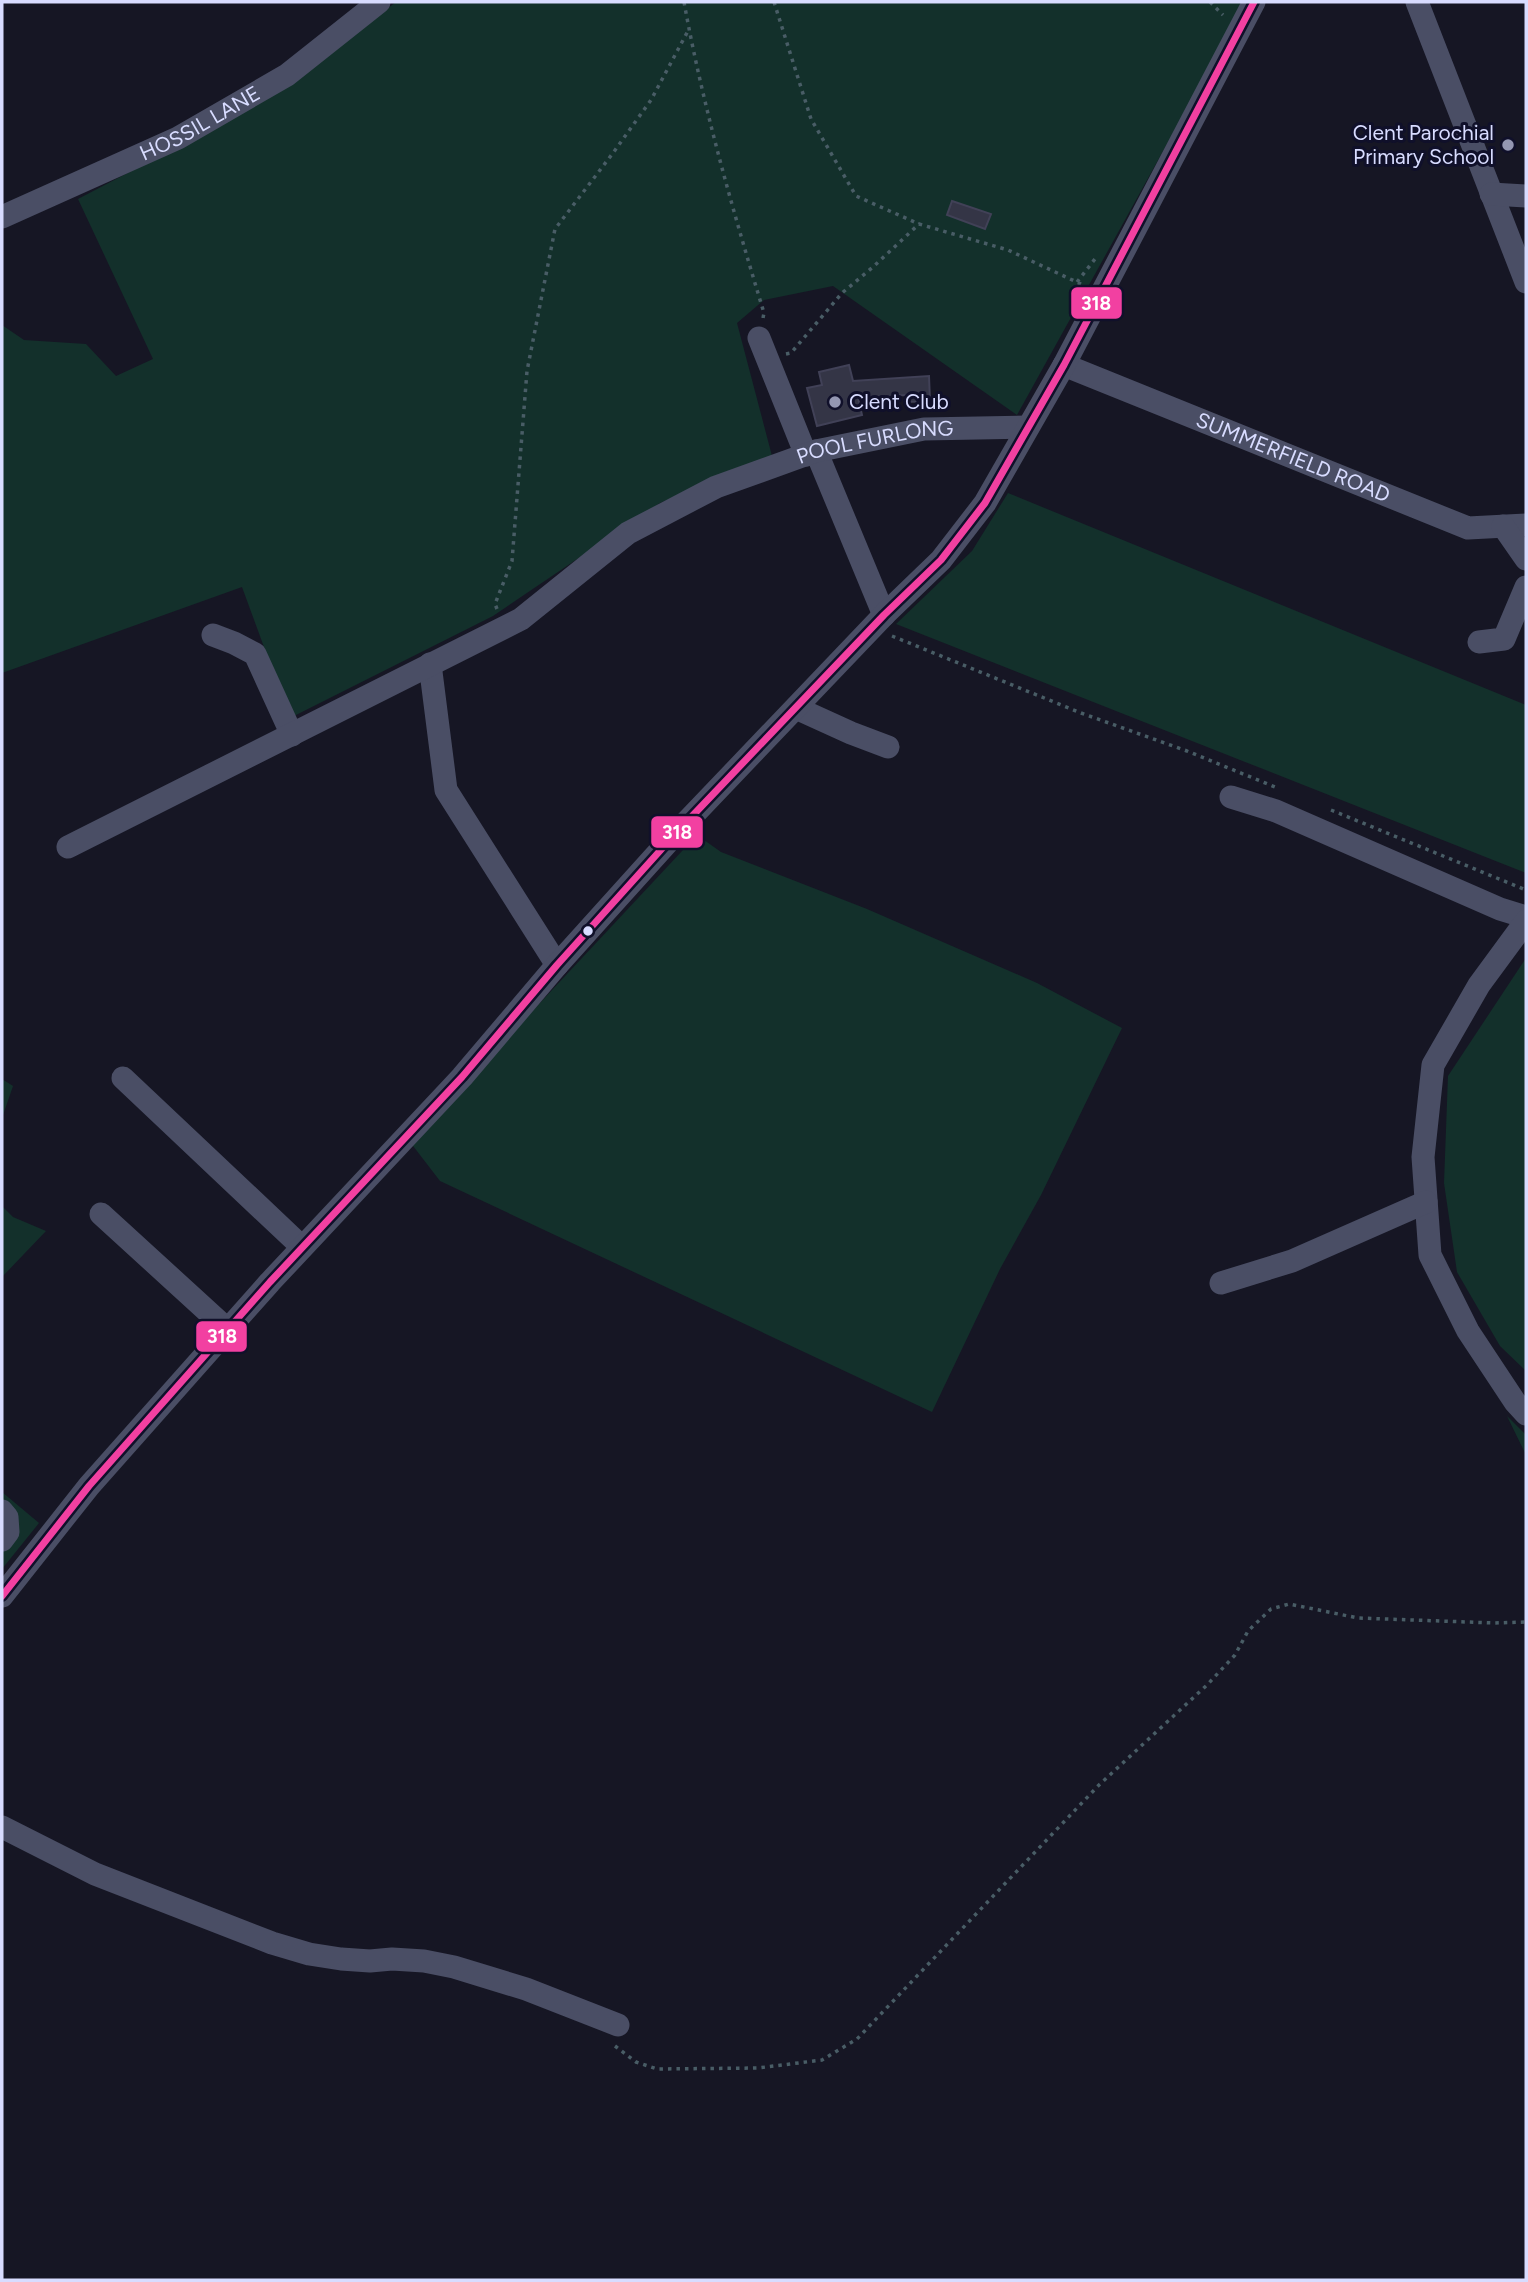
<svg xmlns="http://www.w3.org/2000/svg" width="1528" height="2282" viewBox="0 0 1528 2282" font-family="Figtree,sans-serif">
	<rect width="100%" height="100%" fill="#161624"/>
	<!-- green -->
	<g fill="#13302b">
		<polygon points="396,2 1242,2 1245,3 1017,415 833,286 764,300 737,323 772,456 660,503 493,616 290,718 242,587 2,673 2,325 24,340 86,344 116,376 153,359 78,199 160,156 291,81"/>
		<polygon points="1008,493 1526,705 1526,873 896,624 972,551"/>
		<polygon points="697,835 721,852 867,909 1037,983 1122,1028 1041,1195 1000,1269 932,1412 440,1181 410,1142"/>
		<polygon points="1526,958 1526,1371 1500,1346 1457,1272 1444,1183 1448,1076"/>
		<polygon points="2,1079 13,1086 2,1118"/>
		<polygon points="2,1206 13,1217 46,1231 2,1277"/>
		<polygon points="1507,1416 1526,1435 1526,1455"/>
		<polygon points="2,1492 39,1523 2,1569"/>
	</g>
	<!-- building -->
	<g fill="#343546" stroke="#414157" stroke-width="2">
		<polygon points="952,201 991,214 985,229 947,215"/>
		<polygon points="849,365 853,381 929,376 930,401 907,402 906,395 858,398 862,415 817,426 807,388 822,385 819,372"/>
	</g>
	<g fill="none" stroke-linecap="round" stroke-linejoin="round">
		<!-- path -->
		<g stroke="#495d66" stroke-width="3.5" stroke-dasharray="3.5 5" stroke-linecap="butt">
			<path d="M684 2C703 107 733 211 764 313L763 318"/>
			<polyline points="774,2 811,119 856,196 919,224"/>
			<polyline points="1210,2 1223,15"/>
			<polyline points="1077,282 1095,259"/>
			<polyline points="786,354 791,353 842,293 873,267 919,224 1008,250 1083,285"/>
			<polyline points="497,609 495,604 512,561 527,371 555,229 613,153 651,100 689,29"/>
			<polyline points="892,636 1081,713 1187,751 1275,787"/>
			<polyline points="1331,810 1526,890"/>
			<polyline points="615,2046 636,2062 657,2069 758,2068 822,2060 857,2039 1099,1785 1207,1685 1235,1655 1248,1631 1271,1609 1289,1604 1358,1618 1494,1623 1526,1622"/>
		</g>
		<!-- minor -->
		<g stroke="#4a4e65" stroke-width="23">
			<polyline points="1417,2 1526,282"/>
			<polyline points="1491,194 1526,196"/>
			<path id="s1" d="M2 217 178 138 287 75 379 2"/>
			<polyline points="759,338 806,455"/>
			<path id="s2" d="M1064 365 1468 528 1526 525"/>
			<polyline points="816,451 884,615"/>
			<polyline points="1503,526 1526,559"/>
			<polyline points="213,635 234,643 255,654 292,735"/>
			<polyline points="1479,642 1504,639 1526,587"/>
			<polyline points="430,664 446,790 557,965"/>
			<polyline points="796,708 851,733 888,747"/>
			<polyline points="1231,797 1276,811 1500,909 1526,917"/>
			<path id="s3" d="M68 847 521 619 628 533 716 487 816 451 924 429 1028 427"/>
			<polyline points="1526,921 1479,985 1433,1065 1423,1157 1430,1255 1468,1331 1515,1402 1526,1414"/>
			<polyline points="123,1078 302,1247"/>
			<polyline points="101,1214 228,1330"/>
			<polyline points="1221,1283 1292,1261 1426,1202"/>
			<polyline points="2,1511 7,1517 8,1532 2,1540"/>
			<polyline points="2,1596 89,1486 270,1282 462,1077 557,965 676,833 884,615 941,560 985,503 1064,365 1254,2"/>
			<polyline points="2,1827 95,1874 272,1943 309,1954 341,1959 370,1961 392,1959 424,1961 454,1967 526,1989 618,2025"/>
		</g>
		<!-- bus-1 casing -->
		<g stroke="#10102a" stroke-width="12">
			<polyline id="bus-1" points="2,1596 89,1486 270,1282 462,1077 557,965 676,833 884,615 941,560 985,503 1064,365 1254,2"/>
		</g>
		<!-- bus-1 -->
		<use href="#bus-1" stroke="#f240a1" stroke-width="7"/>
	</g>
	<!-- markers -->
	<g fill="#9497b2" stroke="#10102a" stroke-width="2.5">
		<circle cx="1508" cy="145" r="7"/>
		<circle cx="835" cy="402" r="7"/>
	</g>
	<circle fill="#d8dcff" stroke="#10102a" stroke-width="2.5" cx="588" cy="931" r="6"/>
	<g text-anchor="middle" stroke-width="6" stroke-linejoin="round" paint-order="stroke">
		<!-- street labels -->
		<g font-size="21" fill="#d8dcff" stroke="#10102a">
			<text dy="7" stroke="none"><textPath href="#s1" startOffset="219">HOSSIL LANE</textPath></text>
			<text dy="7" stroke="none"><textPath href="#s3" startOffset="910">POOL FURLONG</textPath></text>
			<text dy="7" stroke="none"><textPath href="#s2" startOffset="247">SUMMERFIELD ROAD</textPath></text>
		</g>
		<!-- poi labels -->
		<g font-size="21" fill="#d8dcff" stroke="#10102a" text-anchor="end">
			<text x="1494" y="140">Clent Parochial<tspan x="1494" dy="24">Primary School</tspan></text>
			<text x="849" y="409" text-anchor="start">Clent Club</text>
		</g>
	</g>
	<g stroke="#10102a" stroke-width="2.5">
		<rect x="1070" y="286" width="53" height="34" rx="7" fill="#f240a1"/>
		<rect x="650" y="815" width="54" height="34" rx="7" fill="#f240a1"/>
		<rect x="195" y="1320" width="53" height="33" rx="7" fill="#f240a1"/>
	</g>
	<g font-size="19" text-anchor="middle" font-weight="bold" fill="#fff">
		<text x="1096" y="310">318</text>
		<text x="677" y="839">318</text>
		<text x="222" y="1343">318</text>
	</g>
	<!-- border -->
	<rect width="1528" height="2282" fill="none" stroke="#d8dcff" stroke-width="7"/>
</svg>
